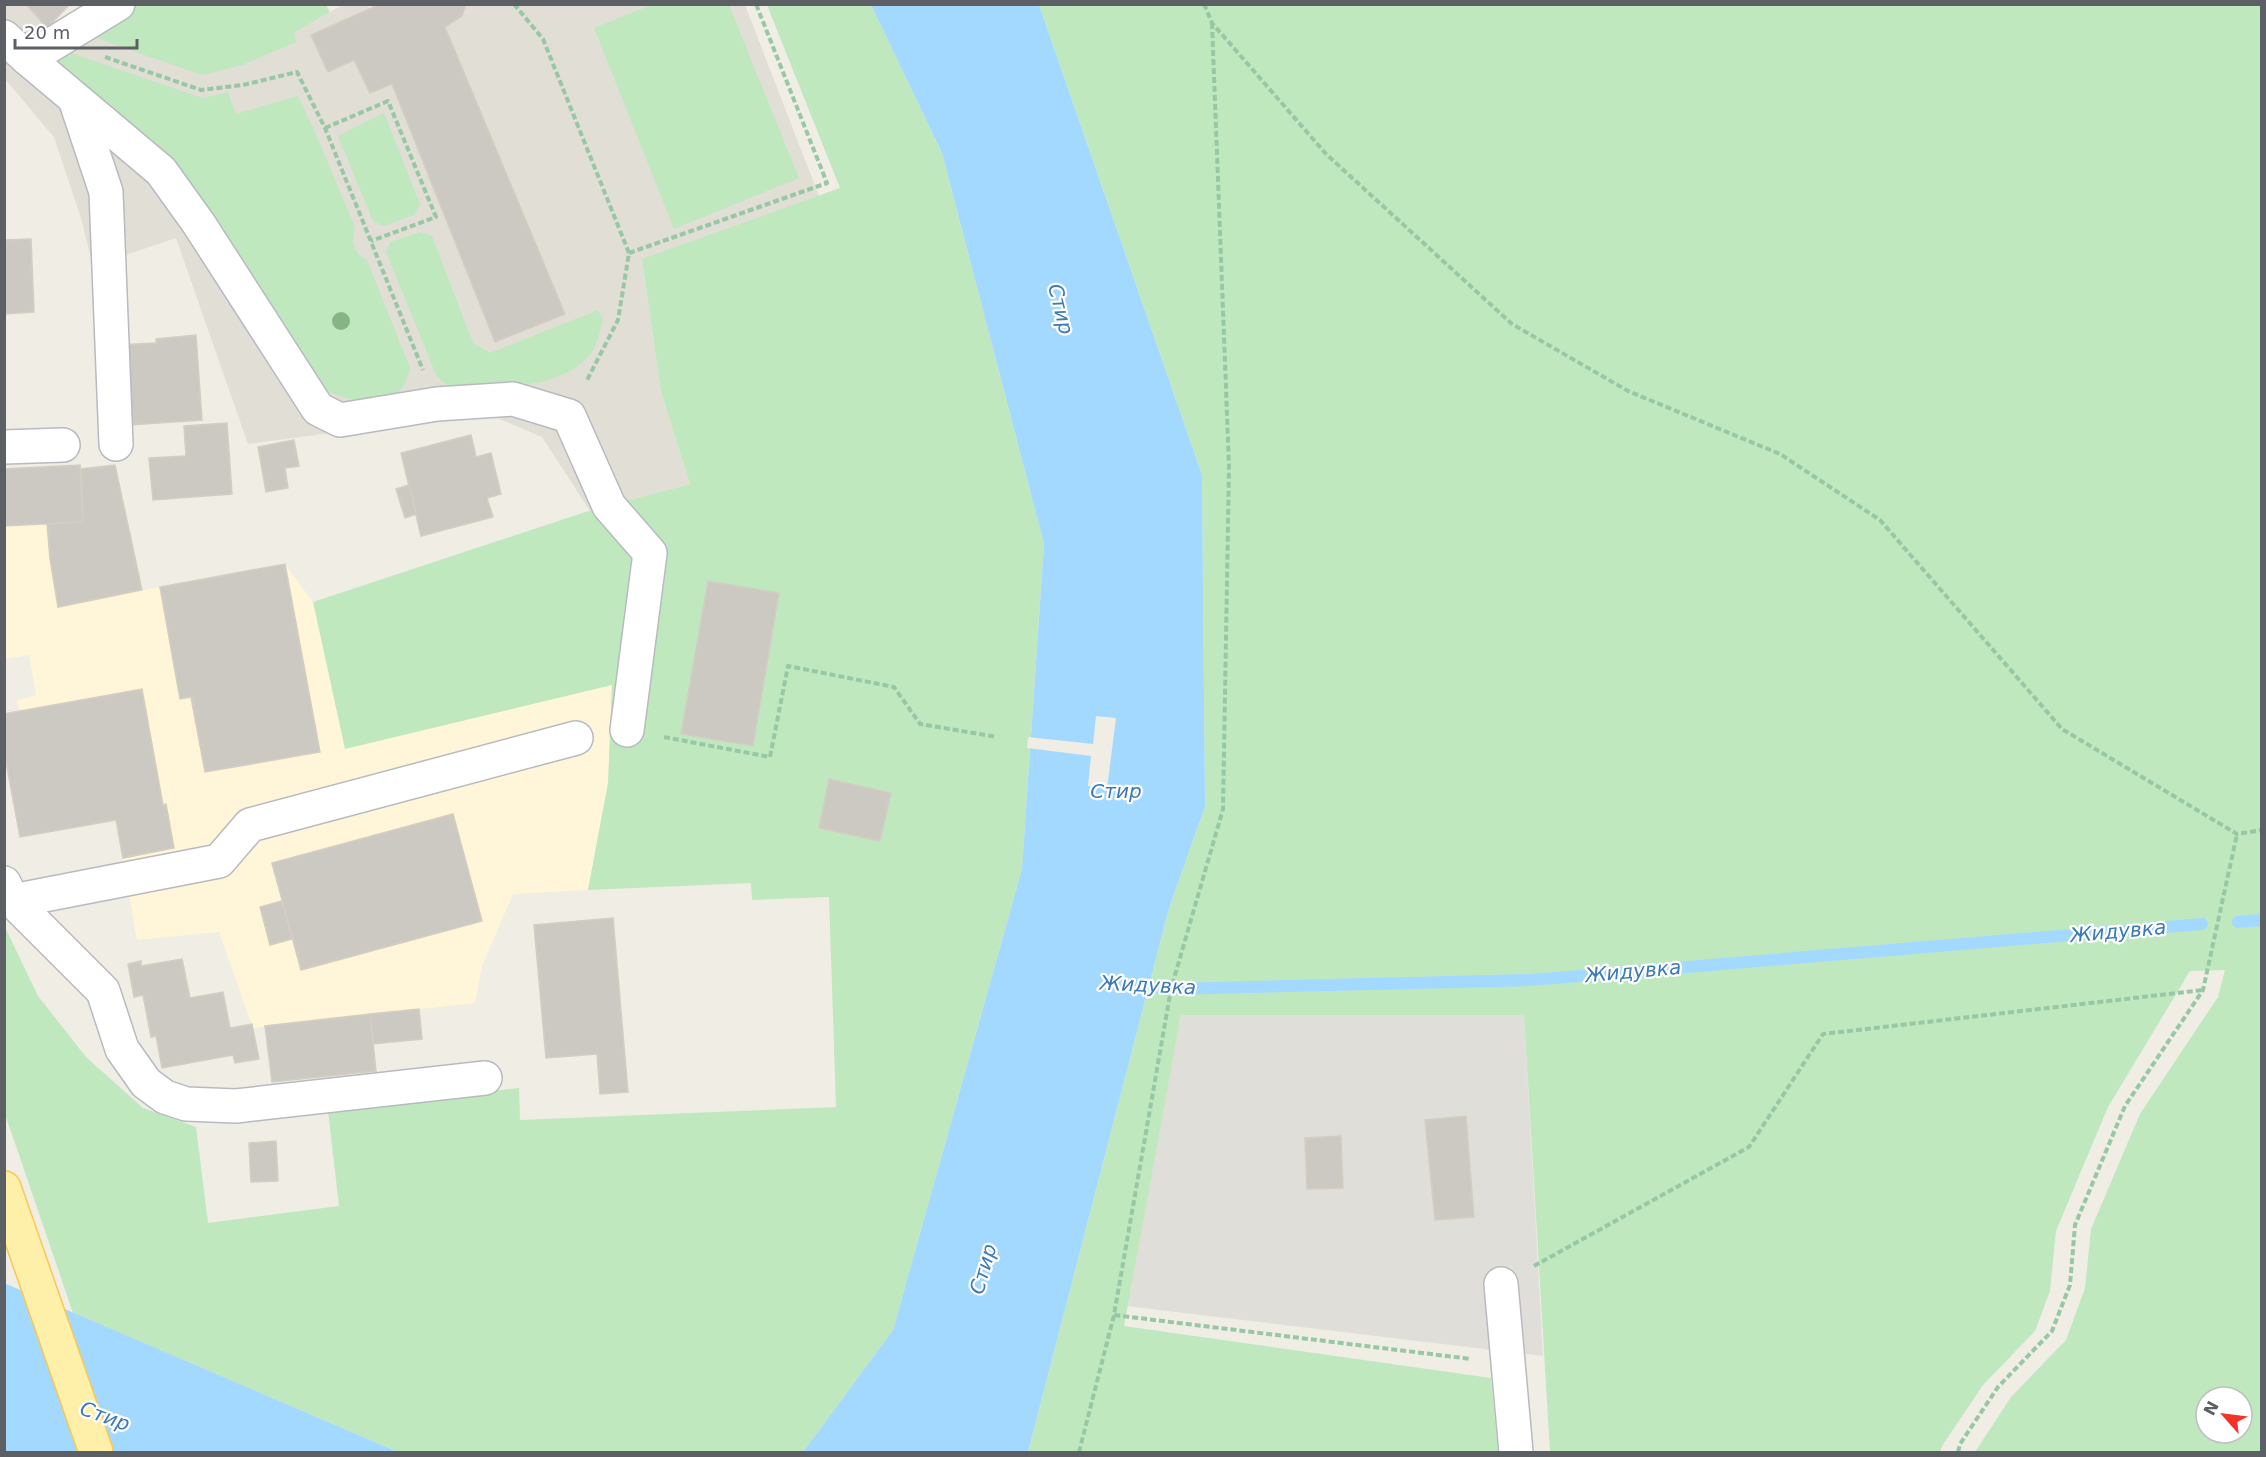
<svg xmlns="http://www.w3.org/2000/svg" width="2266" height="1457" viewBox="0 0 2266 1457" font-family="'DejaVu Sans',sans-serif">
	<rect width="100%" height="100%" fill="#efede4"/>
	<!-- commercial -->
	<polygon fill="#fff6d9" points="80,465 81,469 115,465 143,590 285,564 313,602 582,513 618,557 608,783 588,890 513,894 482,966 475,1003 253,1028 219,932 137,940 116,820 20,837 5,751 19,711 17,700 36,695 29,655 5,659 4,469"/>
	<!-- industrial -->
	<polygon fill="#e0ded8" points="1181,1015 1524,1015 1543,1356 1126,1306"/>
	<!-- education -->
	<polygon fill="#e1ded5" points="138,4 326,4 330,12 345,4 368,5 370,9 380,4 745,5 819,196 642,260 661,392 690,484 590,511 542,437 483,412 248,444 176,238 93,266 81,218 54,137 5,79 4,5 26,5 47,28 90,36"/>
	<!-- green -->
	<g fill="#c0e8bf" fill-rule="evenodd">
		<polygon points="326,4 329,12 294,33 296,42 242,65 202,75 90,36 138,5"/>
		<polygon points="651,5 729,5 799,178 674,229 594,28"/>
		<polygon points="767,5 871,5 942,153 1044,544 1022,869 893,1330 803,1452 398,1452 73,1313 5,1114 4,925 38,996 86,1057 143,1108 196,1127 208,1223 339,1206 328,1111 519,1088 520,1120 836,1107 829,897 752,900 751,883 588,890 608,783 612,685 345,749 313,602 582,513 690,484 661,392 642,259 840,188"/>
		<path d="M1039 5H2261V1452H1975L2011 1397 2066 1340 2085 1288 2091 1229 2140 1114 2218 997 2225 970 2190 971 2108 1107 2056 1231 2050 1291 2035 1331 1983 1385 1942 1446 1940 1452H1550L1524 1015H1181L1124 1326 1491 1378 1498 1452H1028L1169 908 1205 807 1202 475ZM2206 1397H2242V1433H2206Z"/>
		<path d="M59 49 203 98 228 92 236 114 298 96 315 132 355 227C351 242 353 252 367 260L410 368C408 374 407 382 403 387 385 413 346 399 322 389L59 73 51 54Z"/>
		<polygon points="384,113 420,204 414,215 384,226 373,221 338,136"/>
		<path d="M421 232 432 236 473 343 490 353 598 310 603 320C600 331 597 346 590 355 558 392 493 387 449 386L437 377 386 252 390 242Z"/>
	</g>
	<!-- water -->
	<g fill="#a4d9ff">
		<polygon points="871,5 1039,5 1202,475 1205,807 1169,908 1028,1452 803,1452 893,1330 1022,869 1044,544 942,153"/>
		<polygon points="4,1283 398,1452 5,1452"/>
	</g>
	<!-- pier -->
	<polygon fill="#efede4" points="1096,716 1116,718 1107,789 1088,786 1091,756 1027,748 1028,737 1093,744"/>
	<g fill="none" stroke-linecap="round" stroke-linejoin="round">
		<!-- stream -->
		<g stroke="#a4d9ff" stroke-width="12">
			<polyline points="2238,922 2262,920"/>
			<polyline points="1134,986 1171,989 1531,980 2202,924"/>
		</g>
	</g>
	<!-- building -->
	<g fill="#ccc9c3" stroke="#d4cec2" stroke-width="1.5">
		<polygon points="26,4 70,4 47,28"/>
		<polygon points="380,4 466,4 462,16 445,27 565,314 495,342 392,84 370,93 354,60 328,72 311,35"/>
		<polygon points="31,239 34,312 4,314 4,240"/>
		<polygon points="196,335 202,420 130,425 119,345 156,343 156,339"/>
		<polygon points="227,423 232,494 153,500 149,458 186,456 184,426"/>
		<polygon points="471,435 476,457 491,453 501,494 487,498 493,517 421,536 401,453"/>
		<polygon points="294,440 299,466 285,468 288,488 266,492 258,447"/>
		<polygon points="80,465 83,522 4,526 4,469"/>
		<polygon points="115,465 142,590 58,607 50,559 47,524 83,522 81,469"/>
		<polygon points="409,485 416,514 405,518 396,489"/>
		<polygon points="285,564 320,752 205,772 191,697 180,699 160,587"/>
		<polygon points="708,581 779,593 753,746 681,734"/>
		<polygon points="142,689 163,805 166,804 174,848 123,858 116,820 20,837 4,751 4,714"/>
		<polygon points="829,779 891,793 880,841 819,828"/>
		<polygon points="453,814 482,921 301,970 272,863"/>
		<polygon points="282,901 292,939 270,945 260,907"/>
		<polygon points="613,918 628,1092 600,1094 597,1054 546,1058 534,925"/>
		<polygon points="182,959 190,998 223,992 230,1028 252,1024 259,1059 235,1063 233,1055 162,1068 156,1036 151,1037 143,995 134,997 128,964 141,961 141,966"/>
		<polygon points="419,1009 422,1039 373,1044 370,1014"/>
		<polygon points="370,1014 376,1071 272,1082 265,1026"/>
		<polygon points="1466,1116 1474,1217 1435,1220 1425,1120"/>
		<polygon points="1341,1136 1343,1188 1307,1189 1305,1138"/>
		<polygon points="276,1141 278,1181 251,1182 249,1143"/>
	</g>
	<g fill="none" stroke-linecap="round" stroke-linejoin="round">
		<!-- minor casing -->
		<g stroke="#b7babf" stroke-width="36">
			<g id="minor">
				<polyline points="4,37 28,59 161,171 199,224 318,409 340,420 437,404 513,399 569,416 609,506 650,553 627,730"/>
				<polyline points="28,59 118,4"/>
				<polyline points="75,99 106,192 116,444"/>
				<polyline points="4,447 63,445"/>
				<polyline points="4,883 13,901 103,991 122,1049 146,1083 165,1097 186,1104 236,1106 485,1078"/>
				<polyline points="13,901 219,861 250,825 576,738"/>
				<polyline points="1501,1284 1516,1452"/>
			</g>
		</g>
		<!-- major casing -->
		<g stroke="#f8c854" stroke-width="36">
			<polyline id="major" points="4,1188 96,1452"/>
		</g>
		<!-- path -->
		<g stroke="#97c7a4" stroke-width="4" stroke-dasharray="6 3" stroke-linecap="butt">
			<polyline points="514,4 543,39 629,253 618,320 586,382"/>
			<polyline points="1204,4 1212,23 1326,154 1512,324 1628,391 1780,454 1880,520 2062,729 2237,834 2262,830"/>
			<polyline points="1212,23 1229,467 1223,809 1171,989 1114,1315 1471,1359"/>
			<polyline points="105,57 201,90 243,85 297,72 325,128 423,370"/>
			<polyline points="325,128 388,101 436,217 371,241"/>
			<polyline points="629,253 827,183 756,4"/>
			<polyline points="664,737 770,757 788,666 894,687 920,724 997,737"/>
			<polyline points="1534,1266 1749,1147 1823,1034 2203,990"/>
			<polyline points="1079,1452 1114,1315"/>
			<polyline points="1958,1452 1960,1444 1998,1387 2052,1331 2070,1285 2075,1225 2125,1106 2203,990 2237,834"/>
		</g>
		<!-- minor -->
		<use href="#minor" stroke="#fff" stroke-width="33"/>
		<!-- major -->
		<use href="#major" stroke="#fff0a9" stroke-width="33"/>
	</g>
	<!-- trees -->
	<circle fill="#86b583" cx="341" cy="321" r="9"/>
	<g text-anchor="middle" stroke-width="4.5" stroke-linejoin="round" paint-order="stroke">
		<!-- water labels -->
		<g font-size="20" font-style="italic" fill="#3b79b7" stroke="#fff">
			<text transform="translate(1061 309) rotate(76)" y="7">Стир</text>
			<text x="1116" y="798">Стир</text>
			<text transform="translate(2118 931) rotate(-5)" y="7">Жидувка</text>
			<text transform="translate(1633 971) rotate(-5)" y="7">Жидувка</text>
			<text transform="translate(1148 985) rotate(3)" y="7">Жидувка</text>
			<text transform="translate(983 1269) rotate(-74)" y="7">Стир</text>
			<text transform="translate(105 1416) rotate(20)" y="7">Стир</text>
		</g>
	</g>
	<!-- border -->
	<rect width="2266" height="1457" fill="none" stroke="#5c6065" stroke-width="12"/>
	<!-- north arrow -->
	<g transform="translate(2224 1415) rotate(298)"><circle r="28" fill="#ffffff" stroke="#bebfc1" stroke-width="1.5"/>
	<path d="M0-4.5L10 22L0 15L-10 22Z" fill="#f23428"/>
	<text y="-9" font-size="16" font-weight="bold" text-anchor="middle" fill="#5c6065">N</text>
	</g>
	<!-- scale -->
	<path d="M15 39v9h122v-9" fill="none" stroke="#5c6065" stroke-width="3"/>
	<text x="24" y="39" font-size="18" fill="#5c6065" stroke="#ffffff" stroke-width="4.5" paint-order="stroke">20 m</text>
</svg>
